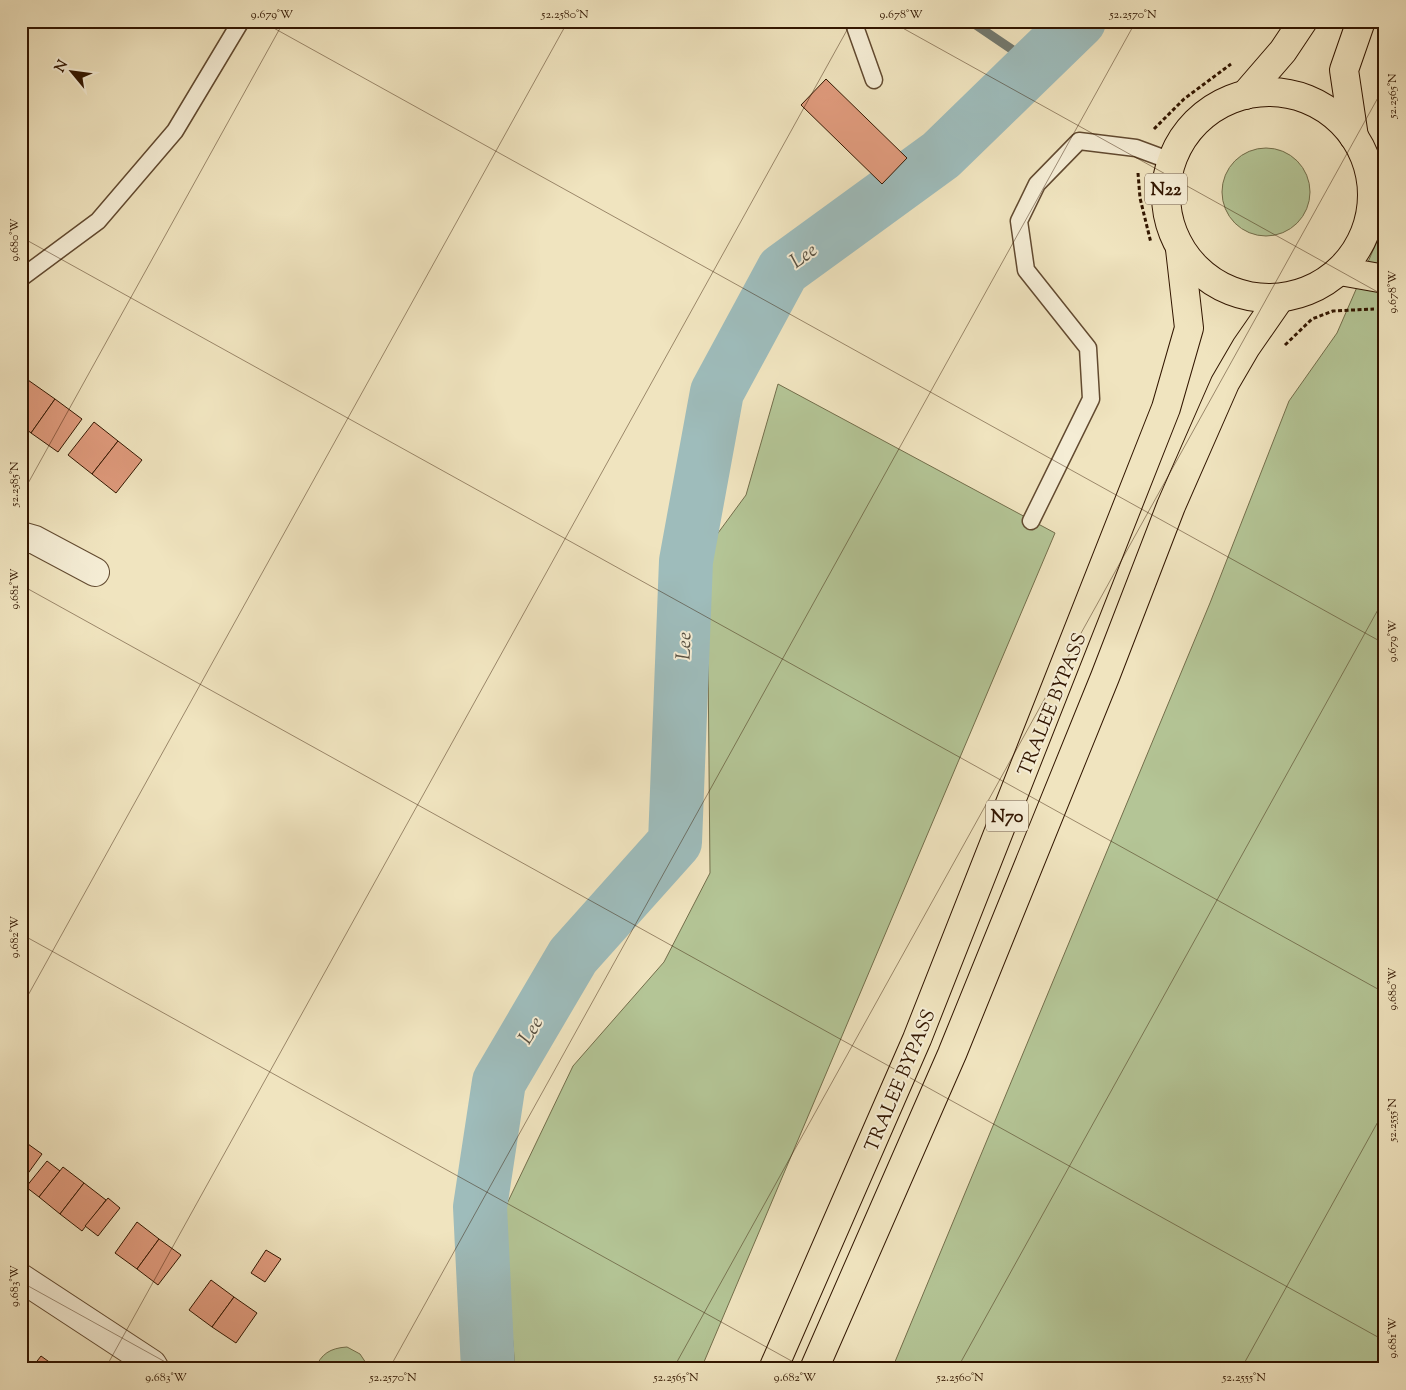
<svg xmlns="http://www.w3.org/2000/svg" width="1406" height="1390" viewBox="0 0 1406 1390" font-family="'Sorts Mill Goudy',serif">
	<rect width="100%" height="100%" fill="#f0e4bf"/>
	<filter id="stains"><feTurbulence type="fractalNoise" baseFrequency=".004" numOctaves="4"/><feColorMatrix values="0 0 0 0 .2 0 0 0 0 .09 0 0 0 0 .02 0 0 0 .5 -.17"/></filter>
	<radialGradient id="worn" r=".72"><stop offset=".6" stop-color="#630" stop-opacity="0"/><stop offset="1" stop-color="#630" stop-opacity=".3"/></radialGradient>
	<!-- green -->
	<g fill="#b4c596" stroke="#736e4b">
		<circle cx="1266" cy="192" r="44"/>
		<polygon points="1385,223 1385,1369 892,1369 1210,603 1289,401 1337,333"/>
		<polygon points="778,384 1055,533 701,1369 515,1369 502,1214 573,1066 664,962 710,873 707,548 746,495"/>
		<path d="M347 1347 360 1354 370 1369H315C321 1354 330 1348 347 1347Z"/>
	</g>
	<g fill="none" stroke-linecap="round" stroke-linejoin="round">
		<!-- stream -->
		<polyline stroke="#737a70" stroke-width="9" points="970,21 1035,65"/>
		<!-- river -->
		<polyline stroke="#9ebcbb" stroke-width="54" points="488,1369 480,1207 499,1082 573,956 675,842 686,561 717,392 783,270 941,155 1079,21"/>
	</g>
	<!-- building -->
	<g fill="#df9a7c" stroke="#321600">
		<polygon points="826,79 907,158 882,184 801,105"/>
		<polygon points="28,380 55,399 31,433 21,425 21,390"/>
		<polygon points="55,399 82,419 58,452 31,433"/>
		<polygon points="94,422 118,441 92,474 68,455"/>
		<polygon points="118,441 142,460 116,493 92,474"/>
		<polygon points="21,1139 42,1154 21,1183"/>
		<polygon points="47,1161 60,1171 39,1197 26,1187"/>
		<polygon points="63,1167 84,1183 60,1214 39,1197"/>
		<polygon points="84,1183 106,1200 82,1231 60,1214"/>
		<polygon points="108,1198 120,1208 98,1236 85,1226"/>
		<polygon points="137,1222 159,1239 137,1269 115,1253"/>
		<polygon points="159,1239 181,1255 158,1285 137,1269"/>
		<polygon points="266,1250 281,1259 265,1282 251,1273"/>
		<polygon points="211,1280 234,1297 212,1327 189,1310"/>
		<polygon points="234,1297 257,1313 236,1343 212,1327"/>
		<polygon points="41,1356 59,1369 31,1369"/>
	</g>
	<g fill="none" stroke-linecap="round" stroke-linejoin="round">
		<!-- service casing -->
		<g stroke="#624a30" stroke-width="19">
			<g id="service">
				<polyline points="853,21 874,80"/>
				<polyline points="21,278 98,221 175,131 241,21"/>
				<polyline points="1031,521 1091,399 1088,348 1026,270 1019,221 1037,184 1079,141 1136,148 1171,161"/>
			</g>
		</g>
		<!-- minor casing -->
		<g stroke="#624a30" stroke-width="30">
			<g id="minor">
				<polyline points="21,536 35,540 95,572"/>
				<polyline points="21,1278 152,1364 155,1369"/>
			</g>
		</g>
		<!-- primary casing -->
		<g stroke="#321600" stroke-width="30">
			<g id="primary">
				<polyline points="773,1369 917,1039 1166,408 1189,328 1180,249"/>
				<polyline points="814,1369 952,1054 1105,677 1171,506 1225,383 1246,347 1280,298"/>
			</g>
		</g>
		<!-- trunk casing -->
		<g stroke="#321600" stroke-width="30">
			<g id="trunk">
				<circle cx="1269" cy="195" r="103"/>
				<polyline points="1245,95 1283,51 1303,21"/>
				<polyline points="1354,137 1344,70 1361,21"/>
				<polyline points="1340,271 1385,279"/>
			</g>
		</g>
		<!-- path -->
		<g stroke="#321600" stroke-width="3" stroke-dasharray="4 2.5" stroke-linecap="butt">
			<polyline points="1154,129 1184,99 1231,64"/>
			<polyline points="1381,146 1385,155"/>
			<polyline points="1138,173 1140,198 1151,243"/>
			<polyline points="1285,345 1312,319 1333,311 1374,309"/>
		</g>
		<!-- service -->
		<use href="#service" stroke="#f5edd5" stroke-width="16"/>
		<!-- minor -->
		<use href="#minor" stroke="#f5edd5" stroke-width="28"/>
		<!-- primary -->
		<use href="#primary" stroke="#f0e4bf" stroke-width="28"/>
		<!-- trunk -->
		<use href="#trunk" stroke="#f0e4bf" stroke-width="28"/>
	</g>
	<!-- ticks -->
	<path fill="none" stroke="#321600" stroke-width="1" stroke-opacity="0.45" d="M261 21 1385 644M890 21 1385 296M21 237 1385 993M21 496 284 21M21 585 1385 1341M21 934 806 1369M21 1008 568 21M21 1282 178 1369M105 1369 852 21M389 1369 1136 21M673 1369 1385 85M957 1369 1385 597M1241 1369 1385 1109"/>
	<g text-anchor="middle" stroke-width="4" stroke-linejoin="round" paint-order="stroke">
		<!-- shield labels -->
		<g fill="#f5edd5" stroke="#6c5640" stroke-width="1">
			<rect x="1145" y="173.5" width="42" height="31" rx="4"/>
			<rect x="986" y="800.5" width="42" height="31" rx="4"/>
		</g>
		<g font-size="18" font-weight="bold" fill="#321600">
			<text x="1166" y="195">N22</text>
			<text x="1007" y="822">N70</text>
		</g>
		<!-- street labels -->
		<g font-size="19" fill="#321600" stroke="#f5edd5">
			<text transform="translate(1051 704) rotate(-68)" y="7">TRALEE BYPASS</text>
			<text transform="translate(899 1080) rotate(-67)" y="7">TRALEE BYPASS</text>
		</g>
		<!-- water labels -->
		<g font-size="20" font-style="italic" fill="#585041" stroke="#f5edd5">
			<text transform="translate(803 255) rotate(-36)" y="7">Lee</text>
			<text transform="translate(683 646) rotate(-88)" y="7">Lee</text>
			<text transform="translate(530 1030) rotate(-59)" y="7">Lee</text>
		</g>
	</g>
	<!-- margin -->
	<rect width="1406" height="1390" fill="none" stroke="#f0e4bf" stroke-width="55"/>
	<!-- north arrow -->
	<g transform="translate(72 72) rotate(299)" stroke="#f5edd5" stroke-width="4" paint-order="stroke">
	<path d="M0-4L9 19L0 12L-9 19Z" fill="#321600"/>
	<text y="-8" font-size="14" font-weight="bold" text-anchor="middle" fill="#321600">N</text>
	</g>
	<rect x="28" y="28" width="1350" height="1334" fill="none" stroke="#321600" stroke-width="2"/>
	<g font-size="12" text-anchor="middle" fill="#321600">
		<text x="272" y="18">9.679°W</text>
		<text x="565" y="18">52.2580°N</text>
		<text x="901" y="18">9.678°W</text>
		<text x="1133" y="18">52.2570°N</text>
		<text transform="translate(1392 96) rotate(-90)" y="4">52.2565°N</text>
		<text transform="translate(14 240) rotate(-90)" y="4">9.680°W</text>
		<text transform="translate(1392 292) rotate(-90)" y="4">9.678°W</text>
		<text transform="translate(14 484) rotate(-90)" y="4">52.2585°N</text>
		<text transform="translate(14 589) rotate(-90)" y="4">9.681°W</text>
		<text transform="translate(1392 641) rotate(-90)" y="4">9.679°W</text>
		<text transform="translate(14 937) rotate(-90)" y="4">9.682°W</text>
		<text transform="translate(1392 989) rotate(-90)" y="4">9.680°W</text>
		<text transform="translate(1392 1120) rotate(-90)" y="4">52.2555°N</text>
		<text transform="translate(14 1286) rotate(-90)" y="4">9.683°W</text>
		<text transform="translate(1392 1338) rotate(-90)" y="4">9.681°W</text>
		<text x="166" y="1381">9.683°W</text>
		<text x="393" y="1381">52.2570°N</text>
		<text x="676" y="1381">52.2565°N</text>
		<text x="795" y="1381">9.682°W</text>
		<text x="960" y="1381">52.2560°N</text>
		<text x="1244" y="1381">52.2555°N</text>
	</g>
	<rect width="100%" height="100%" filter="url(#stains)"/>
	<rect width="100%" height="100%" fill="url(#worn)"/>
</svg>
